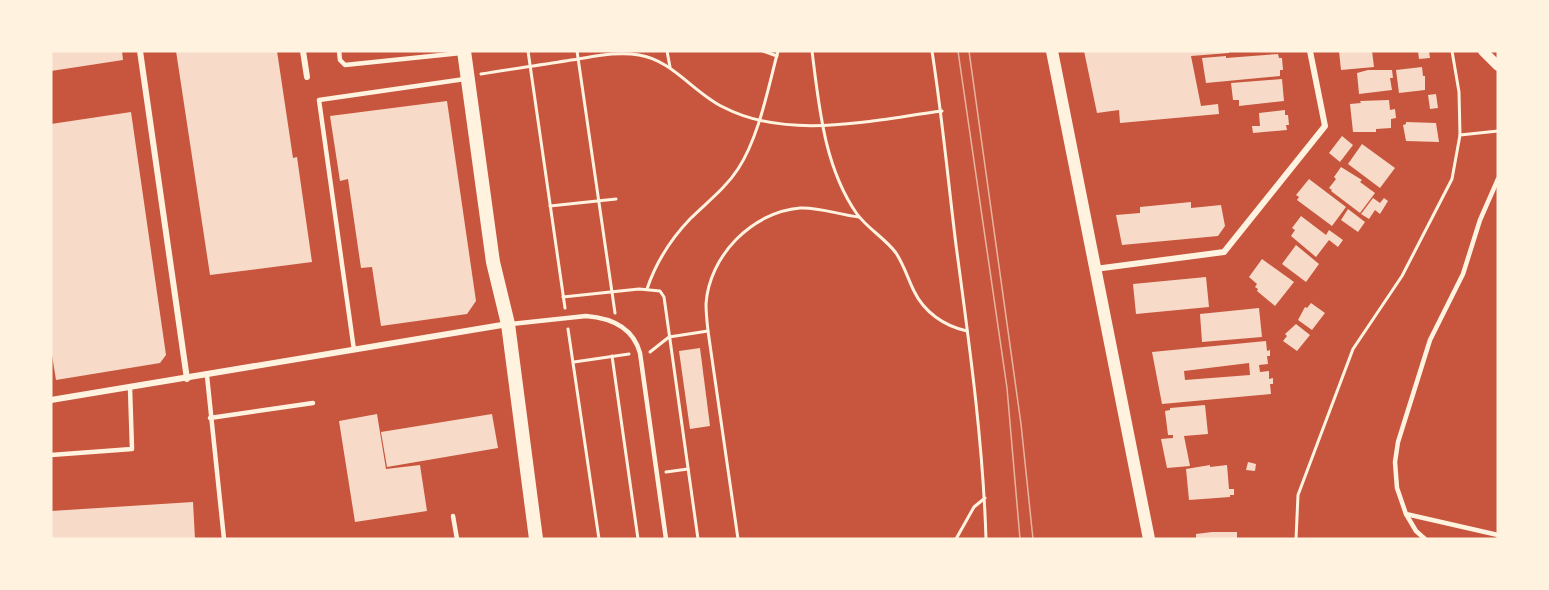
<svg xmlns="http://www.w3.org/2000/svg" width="1549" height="590" viewBox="0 0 1549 590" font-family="'Roboto Condensed',sans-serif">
	<rect width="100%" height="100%" fill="#c8553d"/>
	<!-- building -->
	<g fill="#f7dbc8" fill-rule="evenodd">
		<polygon points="51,51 122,51 123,60 51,71"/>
		<polygon points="176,51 277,51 293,158 297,157 312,262 210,275"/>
		<polygon points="1084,51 1229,51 1229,53 1191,56 1201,106 1218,104 1219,114 1120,123 1119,110 1097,113"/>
		<polygon points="1339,51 1372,51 1374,67 1341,70"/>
		<polygon points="1418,51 1429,51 1430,58 1419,59"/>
		<polygon points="1278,54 1279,58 1282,58 1283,70 1280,70 1280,76 1206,83 1202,58 1226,56 1226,58"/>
		<polygon points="1422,67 1423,76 1425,76 1425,90 1399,93 1396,70"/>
		<polygon points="1368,70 1392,70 1393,78 1390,78 1392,90 1359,94 1357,73"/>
		<polygon points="1282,79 1284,101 1239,106 1239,100 1233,100 1231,83"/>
		<polygon points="1436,94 1438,108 1430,109 1428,95"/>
		<polygon points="1389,100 1390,110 1395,109 1396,118 1391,119 1391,128 1376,129 1376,132 1353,132 1350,104 1361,103 1360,101"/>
		<polygon points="447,101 476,301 467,314 381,326 372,267 361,268 348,179 340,181 330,116"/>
		<polygon points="1285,110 1285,115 1288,115 1289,125 1286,125 1287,130 1253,133 1252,126 1260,126 1259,113"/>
		<polygon points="131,112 166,355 160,363 56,380 51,349 51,124"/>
		<polygon points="1406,122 1436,123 1439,142 1406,141 1403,125 1406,124"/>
		<polygon points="1342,136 1353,145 1340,162 1329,153"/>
		<polygon points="1362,144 1395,168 1380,188 1348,164"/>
		<polygon points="1341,167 1362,180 1360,182 1375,193 1360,213 1331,191 1332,190 1329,188 1336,179 1334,177"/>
		<polygon points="1309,179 1346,207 1332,226 1297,200 1299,197 1296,195"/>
		<polygon points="1373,198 1380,203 1384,198 1388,201 1380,214 1375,210 1369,219 1361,214"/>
		<polygon points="1191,202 1191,208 1221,205 1225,226 1218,236 1122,245 1116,215 1140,213 1140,207"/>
		<polygon points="1348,209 1365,222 1358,232 1341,220"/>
		<polygon points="1301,216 1326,235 1329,230 1343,240 1338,247 1329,240 1316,257 1291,236 1295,230 1292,228"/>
		<polygon points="1296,245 1319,264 1306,282 1282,264"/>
		<polygon points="1262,259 1294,282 1275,306 1257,291 1258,289 1255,287 1257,284 1249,277"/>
		<polygon points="1206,277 1209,307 1136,314 1133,284"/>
		<polygon points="1311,303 1325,313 1312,330 1298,320 1305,307 1307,308"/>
		<polygon points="1259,308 1262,337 1202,342 1200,314"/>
		<polygon points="1296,324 1310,335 1297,351 1283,341 1287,336 1285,334"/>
		<path d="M1266 341 1267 351 1270 350V356H1267L1268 364 1259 365 1260 372 1269 371V379L1273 378V384H1270L1271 394 1162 404 1152 352ZM1249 363 1250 375 1185 380 1184 371Z"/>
		<polygon points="700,348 710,426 690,429 679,351"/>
		<polygon points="1205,405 1208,434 1184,436 1190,466 1167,468 1161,439 1173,438 1173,435 1168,435 1165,411 1170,410 1170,408"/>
		<polygon points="377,414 386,469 420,465 427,511 355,522 339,421"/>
		<polygon points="492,414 498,448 387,467 381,432"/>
		<polygon points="1248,462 1256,464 1255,471 1246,470"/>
		<polygon points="1210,465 1210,467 1227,465 1229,489 1234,489 1234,495 1230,495 1230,497 1189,500 1186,469"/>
		<polygon points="193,502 195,539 51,539 51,511"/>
		<polygon points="1212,532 1237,532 1237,539 1196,539 1196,534"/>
	</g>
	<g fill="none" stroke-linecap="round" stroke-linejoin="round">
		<!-- path -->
		<g stroke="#fff3e0" stroke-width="3">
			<polyline points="528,51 565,308"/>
			<polyline points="577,51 615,313"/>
			<polyline points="667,51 670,67"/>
			<polyline points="763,51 777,56"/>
			<path d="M812 51C819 106 824 167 857 214 868 229 885 238 896 253 904 265 908 279 914 291 924 312 944 326 967 331"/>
			<path d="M932 51C942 115 948 180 956 245 969 342 983 441 986 539"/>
			<path d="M481 74C511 69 541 65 571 60 593 57 616 51 639 55 672 60 694 93 723 107 788 141 872 120 942 111"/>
			<polyline points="1460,135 1498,131"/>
			<polyline points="550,206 616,199"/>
			<path d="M647 289C656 262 670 240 690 219 706 203 725 189 738 169 759 137 768 88 778 51"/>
			<polyline points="563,297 639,289 660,291 664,297 698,539"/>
			<polyline points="568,329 599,539"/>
			<polyline points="650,352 669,337 708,331"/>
			<polyline points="612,356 638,539"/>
			<polyline points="574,362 629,354"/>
			<polyline points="666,472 688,469"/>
			<path d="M738 539 708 331C707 322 706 313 706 304 709 256 752 212 800 208 820 207 839 215 859 217"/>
			<polyline points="956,539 974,507 985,498"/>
			<polyline points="1296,539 1298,495 1353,349 1402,276 1452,179 1460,135 1459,92 1452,51"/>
		</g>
		<!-- service -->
		<g stroke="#fff3e0" stroke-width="4.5">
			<polyline points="339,51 340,60 345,65 461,53"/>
			<polyline points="1498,179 1480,220 1463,274 1430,340 1398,442 1395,462 1397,488 1406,514 1498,535"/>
			<path d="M511 324 586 316C611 318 633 327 640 353L666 539"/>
			<polyline points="354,350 319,100 465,79"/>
			<polyline points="207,376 224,539"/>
			<polyline points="210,418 313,403"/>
			<polyline points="51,455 132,449 130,388"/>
			<polyline points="1406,514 1416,531 1425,539"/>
			<polyline points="453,516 457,539"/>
		</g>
		<!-- minor -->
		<g stroke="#fff3e0" stroke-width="6">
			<polyline points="140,51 187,379"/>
			<polyline points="303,51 307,77"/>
			<polyline points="1095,269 1224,252 1325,126 1310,51"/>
			<polyline points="51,400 508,324"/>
		</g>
		<!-- tertiary -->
		<polyline stroke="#fff3e0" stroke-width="10" points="1483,51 1498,66"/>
		<!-- secondary -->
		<polyline stroke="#fff3e0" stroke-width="12" points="1052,51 1149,539"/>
		<!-- primary -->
		<polyline stroke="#fff3e0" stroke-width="14" points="464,51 493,262 508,324 536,539"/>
		<!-- tram -->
		<g stroke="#e9b49f" stroke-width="1.5">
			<polyline points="958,51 1007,388 1020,539"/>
			<polyline points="969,51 1021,424 1033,539"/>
		</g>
	</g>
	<!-- border -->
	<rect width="1549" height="590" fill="none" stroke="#fff3e0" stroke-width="105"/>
</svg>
